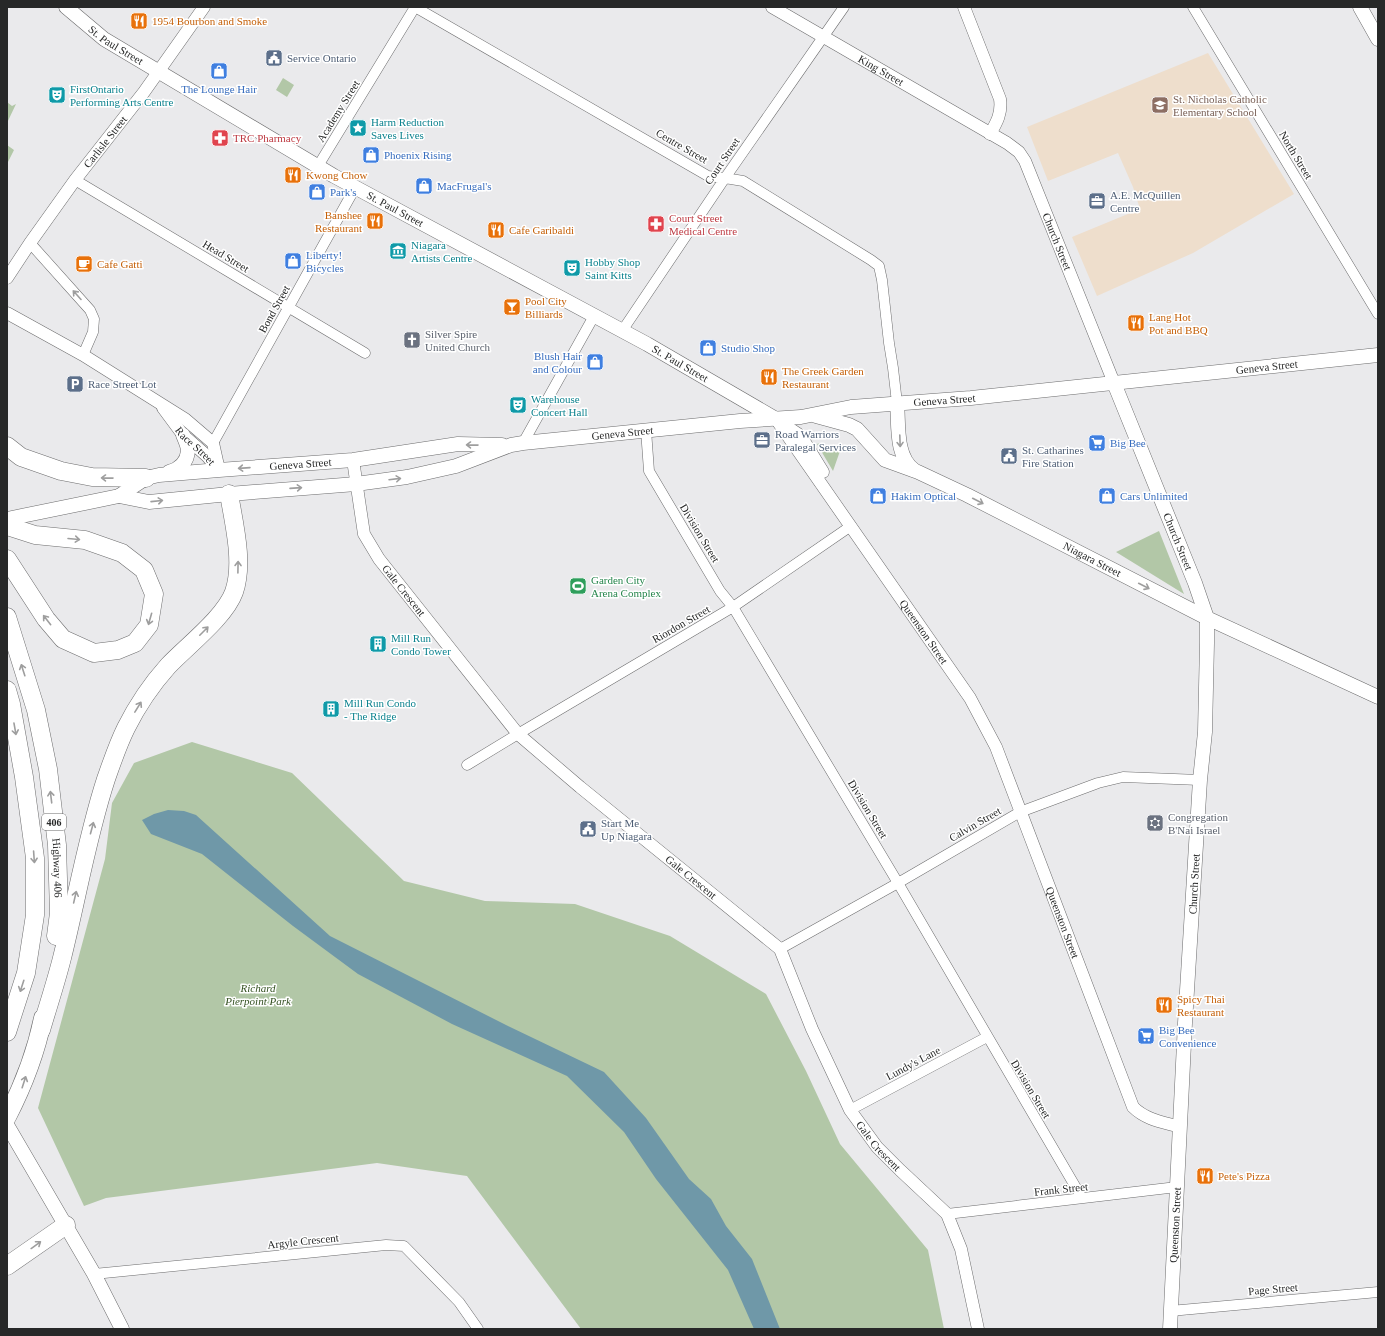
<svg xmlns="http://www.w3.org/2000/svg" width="1385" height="1336" font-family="Georgia,serif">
  <rect width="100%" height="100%" fill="#eaeaec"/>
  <!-- education -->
  <path fill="#eedecc" d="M1208,53l86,141 -101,59 -96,43 -25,-59 68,-28 -7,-22 -15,-34 -70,28 -21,-54z"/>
  <!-- green -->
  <path fill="#b2c7a7" d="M283,78l11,7 -7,12 -11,-7z
    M7,102l5,4 4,-2 -9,19z
    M7,145l7,5 -7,14z
    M820,443l17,9 1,-2 2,1 -7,20 -16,-27z
    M1159,531l25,63 -68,-42z
    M192,742l100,31 112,108 81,20 90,3 95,32 96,58 40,77 34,73 88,106 16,79h-363l-114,-153 -90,-13 -271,35 -22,8 -46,-98 67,-249 7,-56 22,-40z"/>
  <!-- water -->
  <path fill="#6f98a8" d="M168,810l16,1 12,4 134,121 176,89 98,47 42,46 43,61 22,20 15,27 26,33 28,70h-26l-26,-59 -72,-91 -32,-47 -57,-56 -115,-52 -94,-50 -65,-48 -91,-72 -51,-20 -9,-14 12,-6z"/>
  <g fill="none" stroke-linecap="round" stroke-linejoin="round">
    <defs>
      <path id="minor" d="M1193,7l185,307
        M318,166l97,-159 293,169 17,2 18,3 128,79 8,6 3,14 7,63 4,25 4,35
        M75,180l290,173
        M30,243l60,67 4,9 -1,13 -10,23
        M622,331l103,-153 119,-171
        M646,430l3,41 71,120 13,16 165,276 184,315
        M213,443l142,-255
        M523,443l71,-127
        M467,765l51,-31 215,-127 118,-81
        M780,949l118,-66 122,-71 78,-29 25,-6 77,3
        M850,1110l137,-73
        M947,1214l230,-27
        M94,1274l292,-29 18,1 55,56 19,27
        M1170,1311l208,-19"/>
      <g id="tertiary">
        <path id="s1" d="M772,7l235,136 12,9 6,9 89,222"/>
        <path d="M964,7l36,92c2,14 -3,23 -10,35"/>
        <path id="s2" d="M7,278l23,-35 45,-63 69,-88 60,-85"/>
        <path d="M7,313l76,42 102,64 28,24 6,27"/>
        <path id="s3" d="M163,408l20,27 24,21 10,12"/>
        <path id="s4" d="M776,419l194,279 26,49 137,360c13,13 30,15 47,20"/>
        <path d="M783,424l15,10 6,7 19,31"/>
        <path id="s5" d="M353,460l11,74 15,25 139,175 62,53 200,162 32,80 38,81 27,37 23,23 47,44 14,35 17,80"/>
      </g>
      <g id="secondary">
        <path id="s6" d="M66,7l38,32 230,137 313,168 129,75"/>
        <path d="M1360,7l18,32"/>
        <path id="s7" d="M1114,383l81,200 12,35v25l-2,89 -5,48 -15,243 -15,306"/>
        <path d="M897,403c2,22 -2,53 17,67"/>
        <path id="s8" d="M816,416l33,9 8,4 28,31 33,12 49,23 240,123 171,79"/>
        <path d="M169,472c10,-3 18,-9 19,-21 0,-5 -3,-11 -5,-16"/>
        <path id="s9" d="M119,496l30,6 80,-8 127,-10 51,-7 49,-11 55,-21 12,-2 217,-22 61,-4 50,-10 120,-9 407,-43"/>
        <path id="s10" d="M7,519l112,-23 27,-18 13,-3 60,-5 134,-10 105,-16 44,1"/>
        <path d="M7,1125l87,149 28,55"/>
      </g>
      <g id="motorway">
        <path d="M7,446l14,11 40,14 31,6 54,1"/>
        <path d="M7,526l28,9 50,5 37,13 22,17 10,24 -5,31 -14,18 -17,7 -24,3 -31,-14 -17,-20 -39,-60"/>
        <path id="s11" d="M7,617l29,93 12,59 9,76 2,68 -3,23"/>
        <path d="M7,690l4,14 13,73 11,81v57l-9,58 -19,59"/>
        <path d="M41,1030c7,-24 15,-48 21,-72 15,-60 25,-121 44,-179 6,-17 12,-35 20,-51 11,-22 25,-43 42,-62 19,-20 57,-49 66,-74 10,-29 0,-68 -5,-98"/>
        <path d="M7,1117c16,-31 29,-65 36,-99"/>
        <path d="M7,1266l59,-41"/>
      </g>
    </defs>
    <!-- minor casing -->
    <use href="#minor" stroke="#6c6c6d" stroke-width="11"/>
    <!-- tertiary casing -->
    <use href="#tertiary" stroke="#6c6c6d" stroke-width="13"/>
    <!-- secondary casing -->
    <use href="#secondary" stroke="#6c6c6d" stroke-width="15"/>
    <!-- motorway casing -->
    <use href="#motorway" stroke="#6c6c6d" stroke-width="19"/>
    <!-- minor -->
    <use href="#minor" stroke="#fff" stroke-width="10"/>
    <!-- tertiary -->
    <use href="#tertiary" stroke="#fff" stroke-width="12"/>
    <!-- secondary -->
    <use href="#secondary" stroke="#fff" stroke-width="14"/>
    <!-- motorway -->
    <use href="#motorway" stroke="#fff" stroke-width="18"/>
  </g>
  <!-- one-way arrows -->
  <defs><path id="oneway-shaft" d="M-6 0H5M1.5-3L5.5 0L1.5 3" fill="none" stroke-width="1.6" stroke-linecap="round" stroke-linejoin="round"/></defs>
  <g stroke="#9e9e9e">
    <use href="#oneway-shaft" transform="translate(77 295) rotate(-132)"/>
    <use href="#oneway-shaft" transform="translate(900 441) rotate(88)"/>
    <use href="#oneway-shaft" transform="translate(472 445) rotate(-179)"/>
    <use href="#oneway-shaft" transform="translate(244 468) rotate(176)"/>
    <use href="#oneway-shaft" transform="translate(107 478) rotate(-179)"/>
    <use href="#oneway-shaft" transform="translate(395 479) rotate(-7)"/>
    <use href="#oneway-shaft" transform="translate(296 488) rotate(-4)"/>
    <use href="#oneway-shaft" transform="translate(157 501) rotate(-6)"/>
    <use href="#oneway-shaft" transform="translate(978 501) rotate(27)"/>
    <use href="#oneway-shaft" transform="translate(74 539) rotate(5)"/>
    <use href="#oneway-shaft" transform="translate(238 567) rotate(-89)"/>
    <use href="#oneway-shaft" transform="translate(1144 586) rotate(27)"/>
    <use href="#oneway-shaft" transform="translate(150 619) rotate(106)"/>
    <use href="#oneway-shaft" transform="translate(47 620) rotate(-128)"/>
    <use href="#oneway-shaft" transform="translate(204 631) rotate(-45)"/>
    <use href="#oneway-shaft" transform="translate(23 670) rotate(-108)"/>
    <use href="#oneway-shaft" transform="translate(138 707) rotate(-58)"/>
    <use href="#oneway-shaft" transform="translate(15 729) rotate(80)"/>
    <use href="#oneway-shaft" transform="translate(51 797) rotate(-97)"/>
    <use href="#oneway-shaft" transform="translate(92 828) rotate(-75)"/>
    <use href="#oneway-shaft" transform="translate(34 857) rotate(86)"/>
    <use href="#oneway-shaft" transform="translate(75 897) rotate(-77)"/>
    <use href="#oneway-shaft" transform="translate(22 986) rotate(108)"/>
    <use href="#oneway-shaft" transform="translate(24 1082) rotate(-72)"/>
    <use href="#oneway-shaft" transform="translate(36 1245) rotate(-36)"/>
  </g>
  <!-- icons -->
  <defs>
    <symbol id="restaurant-square" viewBox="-11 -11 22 22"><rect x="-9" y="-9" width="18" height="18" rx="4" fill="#e8710a" stroke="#fff"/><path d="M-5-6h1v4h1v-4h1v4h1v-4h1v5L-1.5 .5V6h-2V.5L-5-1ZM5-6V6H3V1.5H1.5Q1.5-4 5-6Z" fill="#fff"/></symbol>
    <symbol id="civic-square" viewBox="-11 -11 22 22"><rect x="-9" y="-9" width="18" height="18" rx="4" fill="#5c6f8a" stroke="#fff"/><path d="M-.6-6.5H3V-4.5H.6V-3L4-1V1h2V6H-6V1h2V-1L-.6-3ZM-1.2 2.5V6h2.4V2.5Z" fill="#fff"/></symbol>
    <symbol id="shop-square" viewBox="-11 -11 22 22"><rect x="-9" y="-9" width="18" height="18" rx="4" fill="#3f7fe0" stroke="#fff"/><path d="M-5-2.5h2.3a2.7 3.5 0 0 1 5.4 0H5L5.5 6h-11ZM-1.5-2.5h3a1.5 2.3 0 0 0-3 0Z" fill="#fff"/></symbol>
    <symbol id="theatre-square" viewBox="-11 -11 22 22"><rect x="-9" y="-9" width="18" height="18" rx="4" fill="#0f9aa8" stroke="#fff"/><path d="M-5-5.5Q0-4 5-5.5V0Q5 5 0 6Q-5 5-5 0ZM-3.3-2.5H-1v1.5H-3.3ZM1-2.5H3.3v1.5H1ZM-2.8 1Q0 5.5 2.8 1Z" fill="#fff"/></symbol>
    <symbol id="school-square" viewBox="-11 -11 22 22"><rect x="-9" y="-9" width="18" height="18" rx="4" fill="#8d6e63" stroke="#fff"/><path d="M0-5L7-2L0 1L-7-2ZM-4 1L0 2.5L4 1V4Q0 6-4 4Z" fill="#fff"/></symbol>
    <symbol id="sight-square" viewBox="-11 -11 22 22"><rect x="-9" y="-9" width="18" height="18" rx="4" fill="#0f9aa8" stroke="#fff"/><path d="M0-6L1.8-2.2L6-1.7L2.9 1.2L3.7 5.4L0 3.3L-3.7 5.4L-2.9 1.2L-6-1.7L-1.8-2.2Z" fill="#fff"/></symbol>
    <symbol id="pharmacy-square" viewBox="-11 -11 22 22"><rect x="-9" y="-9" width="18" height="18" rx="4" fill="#e0444e" stroke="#fff"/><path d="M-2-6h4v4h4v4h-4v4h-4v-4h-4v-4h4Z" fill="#fff"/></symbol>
    <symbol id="office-square" viewBox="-11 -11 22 22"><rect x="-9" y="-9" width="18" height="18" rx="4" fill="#5c6f8a" stroke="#fff"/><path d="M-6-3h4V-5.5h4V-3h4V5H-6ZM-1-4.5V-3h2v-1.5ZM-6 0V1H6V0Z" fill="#fff"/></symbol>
    <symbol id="museum-square" viewBox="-11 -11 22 22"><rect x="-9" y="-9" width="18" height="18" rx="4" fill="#0f9aa8" stroke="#fff"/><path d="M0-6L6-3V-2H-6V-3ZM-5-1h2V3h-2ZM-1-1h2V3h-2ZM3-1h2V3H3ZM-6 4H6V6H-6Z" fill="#fff"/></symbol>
    <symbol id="cafe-square" viewBox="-11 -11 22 22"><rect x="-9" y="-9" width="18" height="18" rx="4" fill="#e8710a" stroke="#fff"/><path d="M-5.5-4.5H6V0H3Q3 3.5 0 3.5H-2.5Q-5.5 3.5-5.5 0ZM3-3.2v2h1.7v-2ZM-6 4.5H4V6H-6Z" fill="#fff"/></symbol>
    <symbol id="bar-square" viewBox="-11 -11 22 22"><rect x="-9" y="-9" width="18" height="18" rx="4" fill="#e8710a" stroke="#fff"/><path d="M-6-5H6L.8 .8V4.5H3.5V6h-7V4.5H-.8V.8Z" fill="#fff"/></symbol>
    <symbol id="church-square" viewBox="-11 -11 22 22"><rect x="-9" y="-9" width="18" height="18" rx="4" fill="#6b7280" stroke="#fff"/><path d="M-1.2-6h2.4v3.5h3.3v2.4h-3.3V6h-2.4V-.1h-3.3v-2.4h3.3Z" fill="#fff"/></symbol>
    <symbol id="parking-square" viewBox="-11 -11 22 22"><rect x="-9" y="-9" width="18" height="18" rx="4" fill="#5c6f8a" stroke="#fff"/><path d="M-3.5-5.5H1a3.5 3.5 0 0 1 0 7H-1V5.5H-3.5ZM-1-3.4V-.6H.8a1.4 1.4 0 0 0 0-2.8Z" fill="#fff"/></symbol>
    <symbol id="supermarket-square" viewBox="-11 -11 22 22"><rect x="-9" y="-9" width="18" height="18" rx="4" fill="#3f7fe0" stroke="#fff"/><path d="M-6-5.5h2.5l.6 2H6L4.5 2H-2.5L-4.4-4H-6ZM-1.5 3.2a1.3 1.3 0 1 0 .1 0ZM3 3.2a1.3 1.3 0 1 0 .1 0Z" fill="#fff"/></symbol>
    <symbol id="stadium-square" viewBox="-11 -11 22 22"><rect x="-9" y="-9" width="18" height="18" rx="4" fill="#2e9e5b" stroke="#fff"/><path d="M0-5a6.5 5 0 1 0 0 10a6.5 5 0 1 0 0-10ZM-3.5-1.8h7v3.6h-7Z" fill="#fff"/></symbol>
    <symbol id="building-square" viewBox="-11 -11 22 22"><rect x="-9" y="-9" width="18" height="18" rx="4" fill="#0f9aa8" stroke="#fff"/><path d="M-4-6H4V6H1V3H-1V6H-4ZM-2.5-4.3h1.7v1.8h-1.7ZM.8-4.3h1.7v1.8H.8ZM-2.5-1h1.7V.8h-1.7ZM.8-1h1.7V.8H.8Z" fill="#fff"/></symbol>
    <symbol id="synagogue-square" viewBox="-11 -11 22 22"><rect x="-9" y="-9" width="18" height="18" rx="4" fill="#6b7280" stroke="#fff"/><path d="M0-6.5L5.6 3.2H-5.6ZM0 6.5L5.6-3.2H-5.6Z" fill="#fff"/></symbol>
  </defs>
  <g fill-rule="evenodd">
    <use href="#restaurant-square" x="129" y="11" width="20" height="20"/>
    <use href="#civic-square" x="264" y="48" width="20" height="20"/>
    <use href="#shop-square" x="209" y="61" width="20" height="20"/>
    <use href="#theatre-square" x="47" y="85" width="20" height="20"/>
    <use href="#school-square" x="1150" y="95" width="20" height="20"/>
    <use href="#sight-square" x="348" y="118" width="20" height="20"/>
    <use href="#pharmacy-square" x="210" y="128" width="20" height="20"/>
    <use href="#shop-square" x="361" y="145" width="20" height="20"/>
    <use href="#restaurant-square" x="283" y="165" width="20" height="20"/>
    <use href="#shop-square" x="414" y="176" width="20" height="20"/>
    <use href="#shop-square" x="307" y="182" width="20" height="20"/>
    <use href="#office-square" x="1087" y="191" width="20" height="20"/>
    <use href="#restaurant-square" x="365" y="211" width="20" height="20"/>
    <use href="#pharmacy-square" x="646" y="214" width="20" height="20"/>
    <use href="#restaurant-square" x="486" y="220" width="20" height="20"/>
    <use href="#museum-square" x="388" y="241" width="20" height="20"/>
    <use href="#shop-square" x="283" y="251" width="20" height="20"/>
    <use href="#cafe-square" x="74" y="254" width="20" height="20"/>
    <use href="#theatre-square" x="562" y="258" width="20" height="20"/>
    <use href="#bar-square" x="502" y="297" width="20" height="20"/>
    <use href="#restaurant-square" x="1126" y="313" width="20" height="20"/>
    <use href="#church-square" x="402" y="330" width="20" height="20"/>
    <use href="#shop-square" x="698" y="338" width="20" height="20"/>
    <use href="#shop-square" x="585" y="352" width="20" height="20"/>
    <use href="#restaurant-square" x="759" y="367" width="20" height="20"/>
    <use href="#parking-square" x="65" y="374" width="20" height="20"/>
    <use href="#theatre-square" x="508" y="395" width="20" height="20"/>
    <use href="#office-square" x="752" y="430" width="20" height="20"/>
    <use href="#supermarket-square" x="1087" y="433" width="20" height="20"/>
    <use href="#civic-square" x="999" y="446" width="20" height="20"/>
    <use href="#shop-square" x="868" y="486" width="20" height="20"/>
    <use href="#shop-square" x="1097" y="486" width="20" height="20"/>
    <use href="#stadium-square" x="568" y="576" width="20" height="20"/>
    <use href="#building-square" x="368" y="634" width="20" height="20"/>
    <use href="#building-square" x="321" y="699" width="20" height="20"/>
    <use href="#synagogue-square" x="1145" y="813" width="20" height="20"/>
    <use href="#civic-square" x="578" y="819" width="20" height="20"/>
    <use href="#restaurant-square" x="1154" y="995" width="20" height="20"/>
    <use href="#supermarket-square" x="1136" y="1026" width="20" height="20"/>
    <use href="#restaurant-square" x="1195" y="1166" width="20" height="20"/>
  </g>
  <g text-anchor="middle" stroke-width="3" stroke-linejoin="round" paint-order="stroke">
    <!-- shield labels -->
    <rect fill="#fff" stroke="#686868" stroke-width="1" x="42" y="814" width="24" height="16" rx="3"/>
    <g font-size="10" font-weight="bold" fill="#272828">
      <text x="54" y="826">406</text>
    </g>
    <!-- food labels -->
    <g font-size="11" fill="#c56008" stroke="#fff" text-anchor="start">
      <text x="152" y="25">1954 Bourbon and Smoke</text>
      <text x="306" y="179">Kwong Chow</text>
      <text x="362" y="219" text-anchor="end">Banshee<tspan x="362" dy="13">Restaurant</tspan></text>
      <text x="509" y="234">Cafe Garibaldi</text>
      <text x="97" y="268">Cafe Gatti</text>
      <text x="525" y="305">Pool City<tspan x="525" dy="13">Billiards</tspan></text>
      <text x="1149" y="321">Lang Hot<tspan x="1149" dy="13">Pot and BBQ</tspan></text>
      <text x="782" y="375">The Greek Garden<tspan x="782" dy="13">Restaurant</tspan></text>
      <text x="1177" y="1003">Spicy Thai<tspan x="1177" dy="13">Restaurant</tspan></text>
      <text x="1218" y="1180">Pete's Pizza</text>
    </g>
    <!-- street labels -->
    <g font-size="11" fill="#272828" stroke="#fff">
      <text dy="4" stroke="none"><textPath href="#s6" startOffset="63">St. Paul Street</textPath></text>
      <text dy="4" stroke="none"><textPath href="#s1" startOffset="126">King Street</textPath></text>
      <text transform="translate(338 111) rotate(-58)" y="4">Academy Street</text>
      <text dy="4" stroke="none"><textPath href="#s2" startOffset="168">Carlisle Street</textPath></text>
      <text transform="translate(682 146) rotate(30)" y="4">Centre Street</text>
      <text transform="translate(1296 155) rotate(59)" y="4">North Street</text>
      <text transform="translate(722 161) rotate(-56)" y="4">Court Street</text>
      <text dy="4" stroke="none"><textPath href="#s6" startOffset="387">St. Paul Street</textPath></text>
      <text dy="4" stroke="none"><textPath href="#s1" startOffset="384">Church Street</textPath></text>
      <text transform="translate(226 256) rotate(31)" y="4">Head Street</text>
      <text transform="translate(274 309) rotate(-61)" y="4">Bond Street</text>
      <text dy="4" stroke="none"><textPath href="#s6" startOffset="711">St. Paul Street</textPath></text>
      <text dy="4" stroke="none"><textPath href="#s9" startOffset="1159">Geneva Street</textPath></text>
      <text dy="4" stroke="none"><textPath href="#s9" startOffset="835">Geneva Street</textPath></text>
      <text dy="4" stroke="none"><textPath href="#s9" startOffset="511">Geneva Street</textPath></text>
      <text dy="4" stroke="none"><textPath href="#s3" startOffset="50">Race Street</textPath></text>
      <text dy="4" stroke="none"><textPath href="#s10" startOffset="302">Geneva Street</textPath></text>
      <text transform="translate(700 533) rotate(59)" y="4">Division Street</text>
      <text dy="4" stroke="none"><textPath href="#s7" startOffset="171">Church Street</textPath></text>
      <text dy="4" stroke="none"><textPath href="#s8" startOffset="315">Niagara Street</textPath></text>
      <text dy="4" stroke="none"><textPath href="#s5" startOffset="144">Gale Crescent</textPath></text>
      <text transform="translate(681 624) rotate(-30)" y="4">Riordon Street</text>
      <text dy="4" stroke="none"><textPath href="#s4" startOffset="259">Queenston Street</textPath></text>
      <text transform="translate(868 809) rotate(59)" y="4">Division Street</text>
      <text transform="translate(975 824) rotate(-30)" y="4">Calvin Street</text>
      <text dy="4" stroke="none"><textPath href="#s11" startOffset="257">Highway 406</textPath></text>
      <text dy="4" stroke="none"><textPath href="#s5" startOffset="552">Gale Crescent</textPath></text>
      <text transform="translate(1194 884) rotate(-87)" y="4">Church Street</text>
      <text dy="4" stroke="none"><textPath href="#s4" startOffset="583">Queenston Street</textPath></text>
      <text transform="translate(913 1063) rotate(-28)" y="4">Lundy's Lane</text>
      <text transform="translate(1031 1089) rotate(59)" y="4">Division Street</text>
      <text dy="4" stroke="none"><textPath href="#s5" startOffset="888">Gale Crescent</textPath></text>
      <text transform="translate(1061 1189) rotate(-6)" y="4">Frank Street</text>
      <text transform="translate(1175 1225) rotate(-87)" y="4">Queenston Street</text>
      <text transform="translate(303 1241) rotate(-6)" y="4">Argyle Crescent</text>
      <text transform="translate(1273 1289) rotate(-5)" y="4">Page Street</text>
    </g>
    <!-- service labels -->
    <g font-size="11" fill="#4e5e75" stroke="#fff" text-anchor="start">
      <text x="287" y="62">Service Ontario</text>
      <text x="1110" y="199">A.E. McQuillen<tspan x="1110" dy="13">Centre</tspan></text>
      <text x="88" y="388">Race Street Lot</text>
      <text x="775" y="438">Road Warriors<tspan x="775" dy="13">Paralegal Services</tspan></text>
      <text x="1022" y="454">St. Catharines<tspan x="1022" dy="13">Fire Station</tspan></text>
      <text x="601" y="827">Start Me<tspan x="601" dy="13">Up Niagara</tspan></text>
    </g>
    <!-- culture labels -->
    <g font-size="11" fill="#0d838f" stroke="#fff" text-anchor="start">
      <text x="70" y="93">FirstOntario<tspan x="70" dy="13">Performing Arts Centre</tspan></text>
      <text x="371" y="126">Harm Reduction<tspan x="371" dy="13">Saves Lives</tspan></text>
      <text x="411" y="249">Niagara<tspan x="411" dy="13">Artists Centre</tspan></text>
      <text x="585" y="266">Hobby Shop<tspan x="585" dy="13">Saint Kitts</tspan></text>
      <text x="531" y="403">Warehouse<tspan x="531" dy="13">Concert Hall</tspan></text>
      <text x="391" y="642">Mill Run<tspan x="391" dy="13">Condo Tower</tspan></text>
      <text x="344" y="707">Mill Run Condo<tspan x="344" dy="13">- The Ridge</tspan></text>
    </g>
    <!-- shop labels -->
    <g font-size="11" fill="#366cbe" stroke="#fff" text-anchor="start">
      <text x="219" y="93" text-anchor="middle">The Lounge Hair</text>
      <text x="384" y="159">Phoenix Rising</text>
      <text x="437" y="190">MacFrugal's</text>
      <text x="330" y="196">Park's</text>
      <text x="306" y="259">Liberty!<tspan x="306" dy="13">Bicycles</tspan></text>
      <text x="721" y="352">Studio Shop</text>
      <text x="582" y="360" text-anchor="end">Blush Hair<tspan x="582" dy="13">and Colour</tspan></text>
      <text x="1110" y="447">Big Bee</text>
      <text x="891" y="500">Hakim Optical</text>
      <text x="1120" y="500">Cars Unlimited</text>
      <text x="1159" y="1034">Big Bee<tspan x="1159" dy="13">Convenience</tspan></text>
    </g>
    <!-- education labels -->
    <g font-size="11" fill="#785e54" stroke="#fff" text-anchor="start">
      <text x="1173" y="103">St. Nicholas Catholic<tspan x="1173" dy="13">Elementary School</tspan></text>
    </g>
    <!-- health labels -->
    <g font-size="11" fill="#be3a42" stroke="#fff" text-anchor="start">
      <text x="233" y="142">TRC Pharmacy</text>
      <text x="669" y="222">Court Street<tspan x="669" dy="13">Medical Centre</tspan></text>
    </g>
    <!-- worship labels -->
    <g font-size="11" fill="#5b616d" stroke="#fff" text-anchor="start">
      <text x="425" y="338">Silver Spire<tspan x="425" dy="13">United Church</tspan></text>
      <text x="1168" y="821">Congregation<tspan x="1168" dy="13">B'Nai Israel</tspan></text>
    </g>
    <!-- leisure labels -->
    <g font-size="11" fill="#27864d" stroke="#fff" text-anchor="start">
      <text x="591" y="584">Garden City<tspan x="591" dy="13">Arena Complex</tspan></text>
    </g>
    <!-- park labels -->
    <g font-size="11" font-style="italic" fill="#335020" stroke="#fff">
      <text x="258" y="992">Richard<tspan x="258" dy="13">Pierpoint Park</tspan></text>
    </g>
  </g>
  <!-- border -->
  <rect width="1385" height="1336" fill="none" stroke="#272828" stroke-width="16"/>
</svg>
